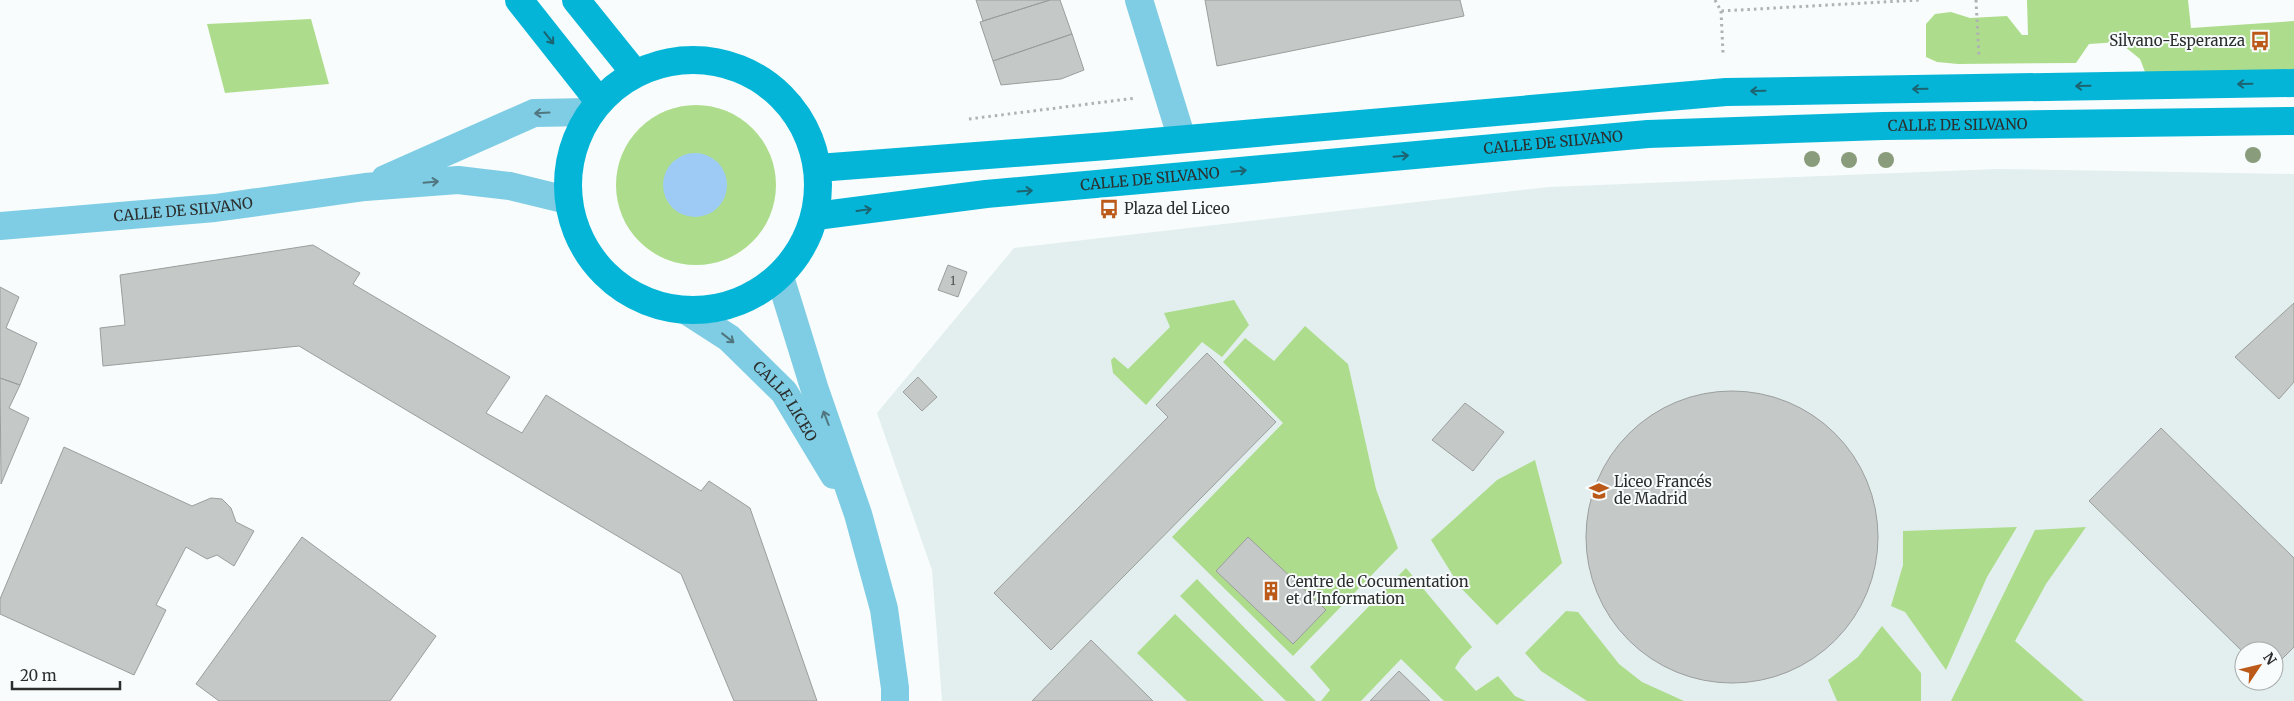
<svg xmlns="http://www.w3.org/2000/svg" width="2294" height="701" font-family="Merriweather,serif">
  <rect width="100%" height="100%" fill="#f8fcfc"/>
  <!-- built -->
  <path fill="#e2efee" fill-rule="evenodd" d="M1997,169l297,5v527h-1352l-10,-131 -55,-157 137,-165 535,-61zM2244,651h30v30h-30z"/>
  <!-- green -->
  <path fill="#addd8c" d="M2027,0h161l3,28 103,-7v54l-147,2 -7,-18 -21,-17 -30,2 -13,19 -118,1 -21,-2 -11,-5v-33l9,-10 16,-2 19,6 37,-2 15,19h6z
    M311,19l18,65 -104,9 -18,-69z
    M616 185a80 80 0 1 1 160 0a80 80 0 1 1-160 0Z
    M1234,300l15,25 -27,32 -20,-15 -56,63 -33,-32 -2,-13 3,-3 14,12 42,-42 -6,-14z
    M1305,326l43,38 28,125 22,59 -105,108 -121,-119 111,-114 -60,-61 22,-24 29,23z
    M1535,460l27,103 -65,62 -37,-38 -29,-47 66,-60z
    M2017,527l-30,50 -41,93 -41,-58 -14,-6 12,-41v-34z
    M2086,527l-40,57 -31,57 69,60h-133l84,-171z
    M1406,568l66,79 -11,11 -6,10 21,23 22,-15 17,20 11,5h-82l-43,-42 -40,42h-40l9,-11 -20,-23z
    M1197,579l119,122h-30l-106,-105z
    M1566,611l12,1 41,52 23,18 42,19h-97l-46,-30 -16,-18z
    M1175,614l89,87h-77l-50,-48z
    M1882,626l39,47v28h-84l-9,-21 30,-23z"/>
  <!-- water -->
  <path fill="#9dcbf5" d="M663 185a32 32 0 1 1 64 0a32 32 0 1 1-64 0Z"/>
  <!-- building -->
  <path fill="#c4c8c6" stroke="#9b9e9c" d="M976,0h74l-67,21z
    M1050,0h10l12,34 -79,27 -13,-39z
    M1205,0h255l4,16 -247,50z
    M1072,34l12,36 -23,9 -60,6 -8,-24z
    M313,245l47,28 -7,11 157,93 -24,36 36,20 24,-38 155,96 8,-10 41,27 67,193h-83l-53,-127 -382,-228 -196,20 -3,-38 25,-3 -5,-50z
    M948,265l19,7 -9,25 -20,-7z
    M0,287l19,10 -13,31 31,15 -17,42 -20,-7z
    M2294,303v79l-15,17 -44,-42z
    M1207,353l69,69 -225,228 -57,-57 174,-176 -12,-12z
    M918,377l19,20 -15,14 -19,-19z
    M0,378l20,7 -11,23 20,10 -28,66z
    M1586 537a146 146 0 1 1 292 0a146 146 0 1 1-292 0Z
    M1465,403l39,29 -31,39 -41,-31z
    M2161,428l133,130v89l-20,20v-16h-30v2l-155,-152z
    M64,447l128,59 19,-8 11,1 9,9 5,14 18,9 -20,35 -17,-11 -10,4 -21,-12 -30,58 10,5 -32,65 -134,-61v-15z
    M302,537l134,99 -46,65h-171l-23,-17z
    M1248,537l78,73 -33,34 -77,-73z
    M1091,640l62,61h-121z
    M1399,671l31,30h-60z"/>
  <g fill="none" stroke-linecap="round" stroke-linejoin="round">
    <!-- path -->
    <path stroke="#afb2b2" stroke-width="3" stroke-dasharray="2.5 4" stroke-linecap="butt" d="M1715,0l6,11 198,-11
      M1976,0l3,57
      M1721,11l2,42
      M969,119l167,-21"/>
    <!-- street -->
    <g stroke="#7ecde4" stroke-width="28">
      <path d="M1139,0l43,139"/>
      <path d="M385,179l149,-66 57,-1"/>
      <path id="s1" d="M0,226l215,-18 150,-21 93,-7 52,6 57,14"/>
      <path d="M780,277l34,110 44,127 26,95 11,79v13"/>
      <path id="s2" d="M687,311l42,27 55,54 50,83"/>
    </g>
    <!-- secondary -->
    <g stroke="#05b5d7" stroke-width="28">
      <path d="M519,0l79,100"/>
      <path d="M576,0l58,72"/>
      <circle cx="693" cy="185" r="125"/>
      <path d="M818,168l289,-22 619,-54 568,-9"/>
      <path id="s3" d="M816,216l170,-22 662,-60 235,-8 411,-5"/>
    </g>
  </g>
  <!-- trees -->
  <g fill="#899c7b">
    <circle cx="2253" cy="155" r="8"/>
    <circle cx="1812" cy="159" r="8"/>
    <circle cx="1849" cy="160" r="8"/>
    <circle cx="1886" cy="160" r="8"/>
  </g>
  <!-- one-way arrows -->
  <defs><path id="oneway-shaft" d="M-6 0H5M1.5-3L5.5 0L1.5 3" fill="none" stroke-width="1.6" stroke-linecap="round" stroke-linejoin="round" transform="scale(1.25)"/></defs>
  <g stroke="#1c6471">
    <use href="#oneway-shaft" transform="translate(549 38) rotate(52)"/>
    <use href="#oneway-shaft" transform="translate(2245 84) rotate(179)"/>
    <use href="#oneway-shaft" transform="translate(2083 86) rotate(179)"/>
    <use href="#oneway-shaft" transform="translate(1920 89) rotate(179)"/>
    <use href="#oneway-shaft" transform="translate(1758 91) rotate(179)"/>
    <use href="#oneway-shaft" transform="translate(1401 156) rotate(-5)"/>
    <use href="#oneway-shaft" transform="translate(1239 171) rotate(-6)"/>
    <use href="#oneway-shaft" transform="translate(1025 191) rotate(-4)"/>
    <use href="#oneway-shaft" transform="translate(864 210) rotate(-8)"/>
  </g>
  <g stroke="#51767f">
    <use href="#oneway-shaft" transform="translate(542 113) rotate(177)"/>
    <use href="#oneway-shaft" transform="translate(431 182) rotate(-5)"/>
    <use href="#oneway-shaft" transform="translate(728 338) rotate(38)"/>
    <use href="#oneway-shaft" transform="translate(826 418) rotate(-111)"/>
  </g>
  <!-- icons -->
  <defs>
    <symbol id="bus-bare" viewBox="-9 -9 18 18"><path d="M-5-6H5V4H4V6H2V4H-2V6H-4V4H-5ZM-3.5-4V0h7V-4ZM-3.5 1.2v1.5H-2V1.2ZM2 1.2v1.5H3.5V1.2Z" fill="#ba5918" stroke="#f8fcfc" stroke-width="2.5" paint-order="stroke"/></symbol>
    <symbol id="school-bare" viewBox="-9 -9 18 18"><path d="M0-5L7-2L0 1L-7-2ZM-4 1L0 2.5L4 1V4Q0 6-4 4Z" fill="#ba5918" stroke="#f8fcfc" stroke-width="2.5" paint-order="stroke"/></symbol>
    <symbol id="building-bare" viewBox="-9 -9 18 18"><path d="M-4-6H4V6H1V3H-1V6H-4ZM-2.5-4.3h1.7v1.8h-1.7ZM.8-4.3h1.7v1.8H.8ZM-2.5-1h1.7V.8h-1.7ZM.8-1h1.7V.8H.8Z" fill="#ba5918" stroke="#f8fcfc" stroke-width="2.5" paint-order="stroke"/></symbol>
  </defs>
  <g fill-rule="evenodd">
    <use href="#bus-bare" x="2246" y="27" width="28" height="28"/>
    <use href="#bus-bare" x="1095" y="195" width="28" height="28"/>
    <use href="#school-bare" x="1585" y="477" width="28" height="28"/>
    <use href="#building-bare" x="1257" y="577" width="28" height="28"/>
  </g>
  <g text-anchor="middle" stroke-width="4" stroke-linejoin="round" paint-order="stroke">
    <!-- number labels -->
    <g font-size="12" fill="#525453">
      <text x="953" y="285">1</text>
    </g>
    <!-- poi labels -->
    <g font-size="15" fill="#2c2e2d" stroke="#f8fcfc" text-anchor="start">
      <text x="2245" y="46" text-anchor="end">Silvano-Esperanza</text>
      <text x="1124" y="214">Plaza del Liceo</text>
      <text x="1614" y="487">Liceo Francés<tspan x="1614" dy="17">de Madrid</tspan></text>
      <text x="1286" y="587">Centre de Cocumentation<tspan x="1286" dy="17">et d'Information</tspan></text>
    </g>
    <!-- street labels -->
    <g font-size="15" fill="#2c2e2d" stroke="#f8fcfc">
      <text dy="5" stroke="none"><textPath href="#s3" startOffset="1146">CALLE DE SILVANO</textPath></text>
      <text dy="5" stroke="none"><textPath href="#s3" startOffset="741">CALLE DE SILVANO</textPath></text>
      <text dy="5" stroke="none"><textPath href="#s3" startOffset="336">CALLE DE SILVANO</textPath></text>
      <text dy="5" stroke="none"><textPath href="#s1" startOffset="184">CALLE DE SILVANO</textPath></text>
      <text dy="5" stroke="none"><textPath href="#s2" startOffset="135">CALLE LICEO</textPath></text>
    </g>
  </g>
  <!-- north arrow -->
  <g transform="translate(2259 666) rotate(55)"><circle r="24" fill="#f8fcfc" stroke="#a6aaa9"/>
  <path d="M0-4L9 19L0 12L-9 19Z" fill="#ba5918"/>
  <text y="-8" font-size="14" font-weight="bold" text-anchor="middle" fill="#2c2e2d">N</text>
  </g>
  <!-- scale -->
  <path d="M12 681v8h108v-8" fill="none" stroke="#2c2e2d" stroke-width="2.5"/>
  <text x="20" y="681" font-size="15" fill="#2c2e2d" stroke="#f8fcfc" stroke-width="4" paint-order="stroke">20 m</text>
</svg>
